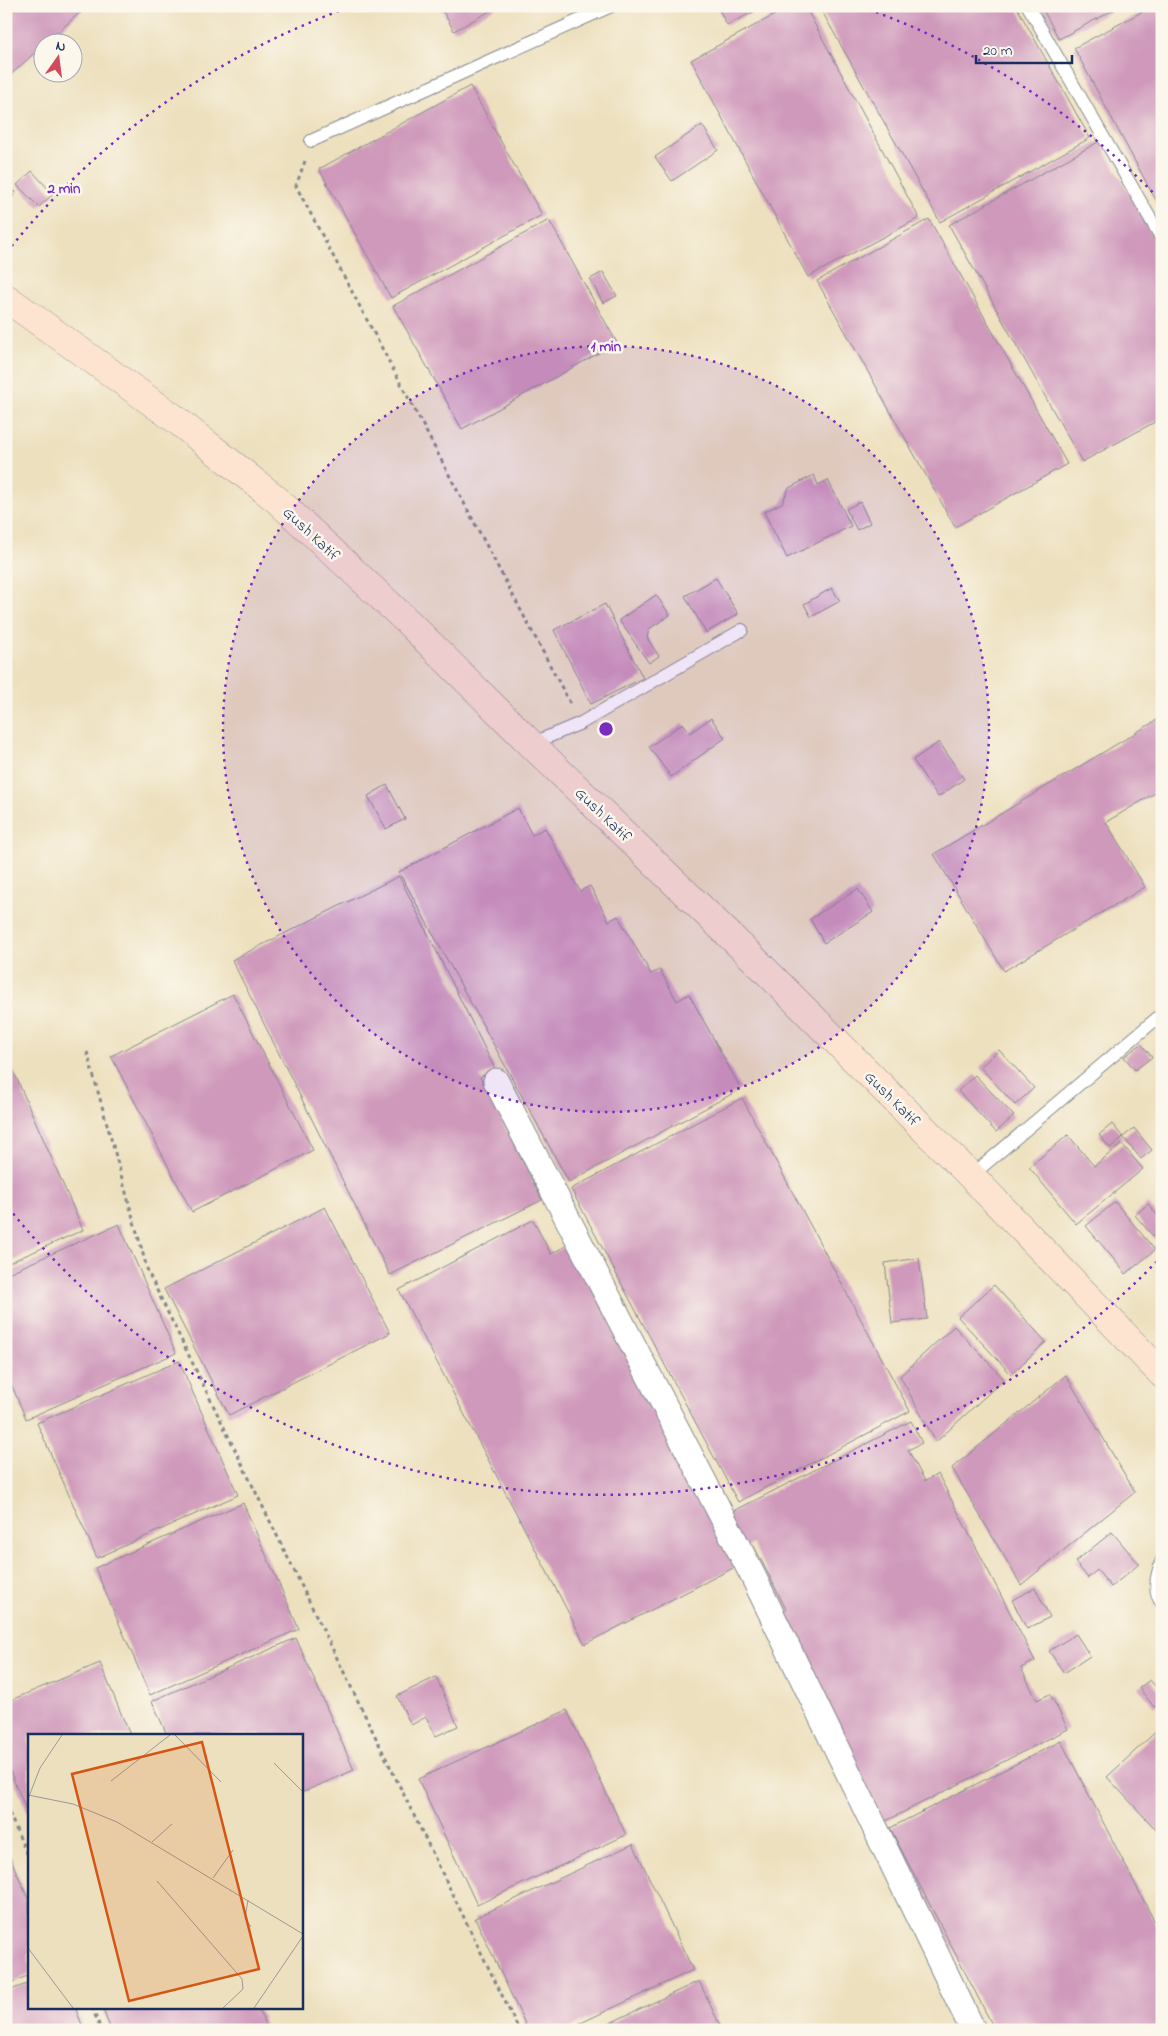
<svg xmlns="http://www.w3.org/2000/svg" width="1168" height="2036" font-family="'Indie Flower',sans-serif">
  <rect width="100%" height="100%" fill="#fbf7ec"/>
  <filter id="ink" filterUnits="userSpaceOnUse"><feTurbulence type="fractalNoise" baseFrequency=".02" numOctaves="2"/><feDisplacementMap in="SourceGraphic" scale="10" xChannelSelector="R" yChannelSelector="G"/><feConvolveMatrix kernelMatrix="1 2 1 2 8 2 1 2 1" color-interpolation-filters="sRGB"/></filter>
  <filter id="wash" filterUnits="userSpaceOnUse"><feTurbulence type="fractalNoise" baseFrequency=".0096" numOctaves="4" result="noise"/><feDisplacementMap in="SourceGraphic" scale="20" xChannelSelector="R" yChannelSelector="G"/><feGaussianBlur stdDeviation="1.12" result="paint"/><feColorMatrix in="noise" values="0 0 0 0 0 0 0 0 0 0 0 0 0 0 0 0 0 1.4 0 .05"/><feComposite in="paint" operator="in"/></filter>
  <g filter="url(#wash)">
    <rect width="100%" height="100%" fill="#ede0be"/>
    <g id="blocks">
      <!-- building -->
      <path fill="#cf99bb" d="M6,6h81l-40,36h-5v4l-36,33z
        M440,6h59l-45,25z
        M717,6h40l2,3 -32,16z
        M791,6h14l114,212 -111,59 -117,-217z
        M819,6h197l74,132 -150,84z
        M1041,6h80l-62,33z
        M1153,6h9v201l-2,1 -86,-160z
        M470,86l72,129 -151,83 -72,-129z
        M702,125l16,25 -46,31 -17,-24z
        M1100,141l62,112v165l-80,44 -133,-237z
        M32,171l21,23 -14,13 -22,-22z
        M6,186l10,6 -10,14z
        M929,219l138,245 -112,63 -138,-246z
        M549,220l68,123 -155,86 -69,-123z
        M603,272l14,24 -14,7 -13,-24z
        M814,475l4,10 10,-5 23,46 -64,32 -23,-46 18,-9 7,-15z
        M860,502l10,21 -13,7 -11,-21z
        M716,578l22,36 -32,19 -21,-37z
        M832,588l8,13 -29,16 -7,-13z
        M656,595l14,20 -21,14 -2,9 12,18 -10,7 -30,-43z
        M605,604l38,74 -52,26 -37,-74z
        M1162,717v72l-56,33 39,65 -141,84 -70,-117z
        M711,718l14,20 -54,39 -22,-30 34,-24 7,10z
        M939,742l25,37 -26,18 -25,-37z
        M387,785l18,34 -19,10 -18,-33z
        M518,808l14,27 13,-7 35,63 10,-5 19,35 9,-5 33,58 9,-4 17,31 12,-7 52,95 -172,93 -170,-310z
        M399,876l96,193 -15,8 62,123 -152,75 -158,-315z
        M858,889l15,23 -49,31 -14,-24z
        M233,994l80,156 -121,62 -81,-156z
        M1141,1044l11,13 -17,13 -11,-13z
        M999,1050l35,38 -19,17 -35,-38z
        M13,1070l70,160 -77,34v-191z
        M975,1075l39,41 -18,16 -38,-41z
        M742,1098l168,313 -172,91 -167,-313z
        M1112,1124l11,13 -13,11 -11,-13z
        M1134,1128l18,22 -11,9 -18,-22z
        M1068,1135l26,31 28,-22 21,25 -67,55 -47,-57z
        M1115,1202l40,48 -29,24 -40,-48z
        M1148,1204l14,17v26l-27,-32z
        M325,1207l65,126 -161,82 -65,-126z
        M533,1220l18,34 20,-11 168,322 -154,79 -186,-354z
        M119,1224l57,129 -150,66 -20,-47v-98z
        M919,1258l8,61 -35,4 -7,-60z
        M994,1285l52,57 -35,32 -53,-57z
        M954,1326l50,53 -68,63 -36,-66z
        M179,1361l59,134 -141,63 -60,-135z
        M1066,1375l69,117 -114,93 -69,-117z
        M911,1421l11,22 -14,7 17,31 13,-7 97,187 -14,7 16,32 13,-6 18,35 -184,93 -107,-208 9,-5 -33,-65 -10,5 -17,-34z
        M243,1503l56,126 -149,66 -55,-127z
        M1112,1532l27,32 -28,23 -14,-17 -9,8 -13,-16z
        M1035,1588l15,29 -23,12 -15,-29z
        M1076,1634l14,22 -26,17 -15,-22z
        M296,1638l58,132 -53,23v-58h-134l-15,-34z
        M100,1663l30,72h-101v81l-23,-54v-19l5,-2 -5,-11v-28z
        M436,1677l22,49 -22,10 -10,-19 -15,8 -14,-29z
        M1150,1680l12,14v7l-8,6 -15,-19z
        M567,1710l59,125 -149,70 -59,-126z
        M1162,1726v110l-55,-59z
        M1061,1741l101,195v94h-167l-105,-202z
        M633,1844l60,126 -127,60h-38l-53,-112z
        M6,1848l23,53v74l-23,10z
        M699,1981l23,49h-127z
        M29,1983v24h46l9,23h-78v-38z
        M102,2007h156l9,23h-156z"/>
    </g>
  </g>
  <g filter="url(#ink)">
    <use href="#blocks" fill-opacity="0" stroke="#84888e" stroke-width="1"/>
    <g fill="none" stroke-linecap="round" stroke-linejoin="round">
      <defs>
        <path id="lane" d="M1028,6l134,233
          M311,141l300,-135
          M531,744l50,-21 161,-93
          M971,1176l191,-162
          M1162,1560c-5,14 -10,31 0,43"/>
        <path id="street" d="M496,1081l256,493 221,456"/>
        <path id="secondary" d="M6,298l168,120 102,81 133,124 122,121 225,217 215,215 191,198"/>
      </defs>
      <!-- lane casing -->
      <use href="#lane" stroke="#84888e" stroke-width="14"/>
      <!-- street casing -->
      <use href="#street" stroke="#84888e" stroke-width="27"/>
      <!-- secondary casing -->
      <use href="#secondary" stroke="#84888e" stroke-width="29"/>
      <!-- path -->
      <path stroke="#84888e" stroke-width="3" stroke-dasharray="4 4" stroke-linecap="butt" d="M305,161l-9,25 274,517
        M87,1052l61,220 371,758
        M6,1806l23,53
        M92,2007l9,23"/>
      <!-- lane -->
      <use href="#lane" stroke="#fff" stroke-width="12"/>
      <!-- street -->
      <use href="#street" stroke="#fff" stroke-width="25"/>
      <!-- secondary -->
      <use href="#secondary" stroke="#fde4d0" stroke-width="28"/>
    </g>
  </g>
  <!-- distance rings -->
  <circle cx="606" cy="729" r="383" fill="#7b2cbf" fill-opacity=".12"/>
  <g fill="none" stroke="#7b2cbf" stroke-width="2.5" stroke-dasharray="2.5 5">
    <circle cx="606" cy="729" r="383"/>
    <path d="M1162 1256A766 766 0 0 1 7 1206M7 252A766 766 0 0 1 350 7M862 7A766 766 0 0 1 1162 202"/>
  </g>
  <g text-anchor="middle" stroke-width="5" stroke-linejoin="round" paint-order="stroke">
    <!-- street labels -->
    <g font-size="16" fill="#1b2f5e" stroke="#fbf7ec">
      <text transform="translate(312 533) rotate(43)" y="6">Gush Katif</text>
      <text transform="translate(604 814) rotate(44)" y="6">Gush Katif</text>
      <text transform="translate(893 1098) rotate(45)" y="6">Gush Katif</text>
    </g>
  </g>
  <!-- overview -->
  <g transform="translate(28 1734)">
    <rect width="275" height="275" fill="#ede0be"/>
    <path fill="none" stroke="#999998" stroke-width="1" d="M147,1l46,47M246,29l29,29M83,47l59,-46M0,61l45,9 44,18 186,112M0,65l12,-31 22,-33M124,108l20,-18M185,144l20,-28M129,147l85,98 1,10 -20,19M220,166l-3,18 6,9M0,214l45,60M226,274l49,-72"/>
    <path fill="#d45514" fill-opacity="0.15" stroke="#d45514" stroke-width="2.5" d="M174,8l57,227 -130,32 -57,-227z"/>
    <rect width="275" height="275" fill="none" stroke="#1b2f5e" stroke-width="2.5"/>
  </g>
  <circle cx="606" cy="729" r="8" fill="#7b2cbf" stroke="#fbf7ec" stroke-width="2.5"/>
  <g font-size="15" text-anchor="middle" font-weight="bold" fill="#7b2cbf" stroke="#fbf7ec" stroke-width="5" stroke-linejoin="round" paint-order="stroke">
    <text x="64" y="193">2 min</text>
    <text x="606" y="351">1 min</text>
  </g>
  <!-- margin -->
  <rect width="1168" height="2036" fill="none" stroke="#fbf7ec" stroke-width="25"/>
  <!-- north arrow -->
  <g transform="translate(58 58) rotate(14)"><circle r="24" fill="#fbf7ec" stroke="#a1a7b3"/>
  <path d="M0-4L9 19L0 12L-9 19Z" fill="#d1495b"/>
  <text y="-8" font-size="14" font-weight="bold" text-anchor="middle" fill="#1b2f5e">N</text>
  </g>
  <!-- scale -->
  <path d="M976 55v8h96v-8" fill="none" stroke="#1b2f5e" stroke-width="2.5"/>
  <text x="983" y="55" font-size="15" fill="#1b2f5e" stroke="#fbf7ec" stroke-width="4" paint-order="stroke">20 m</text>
</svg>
